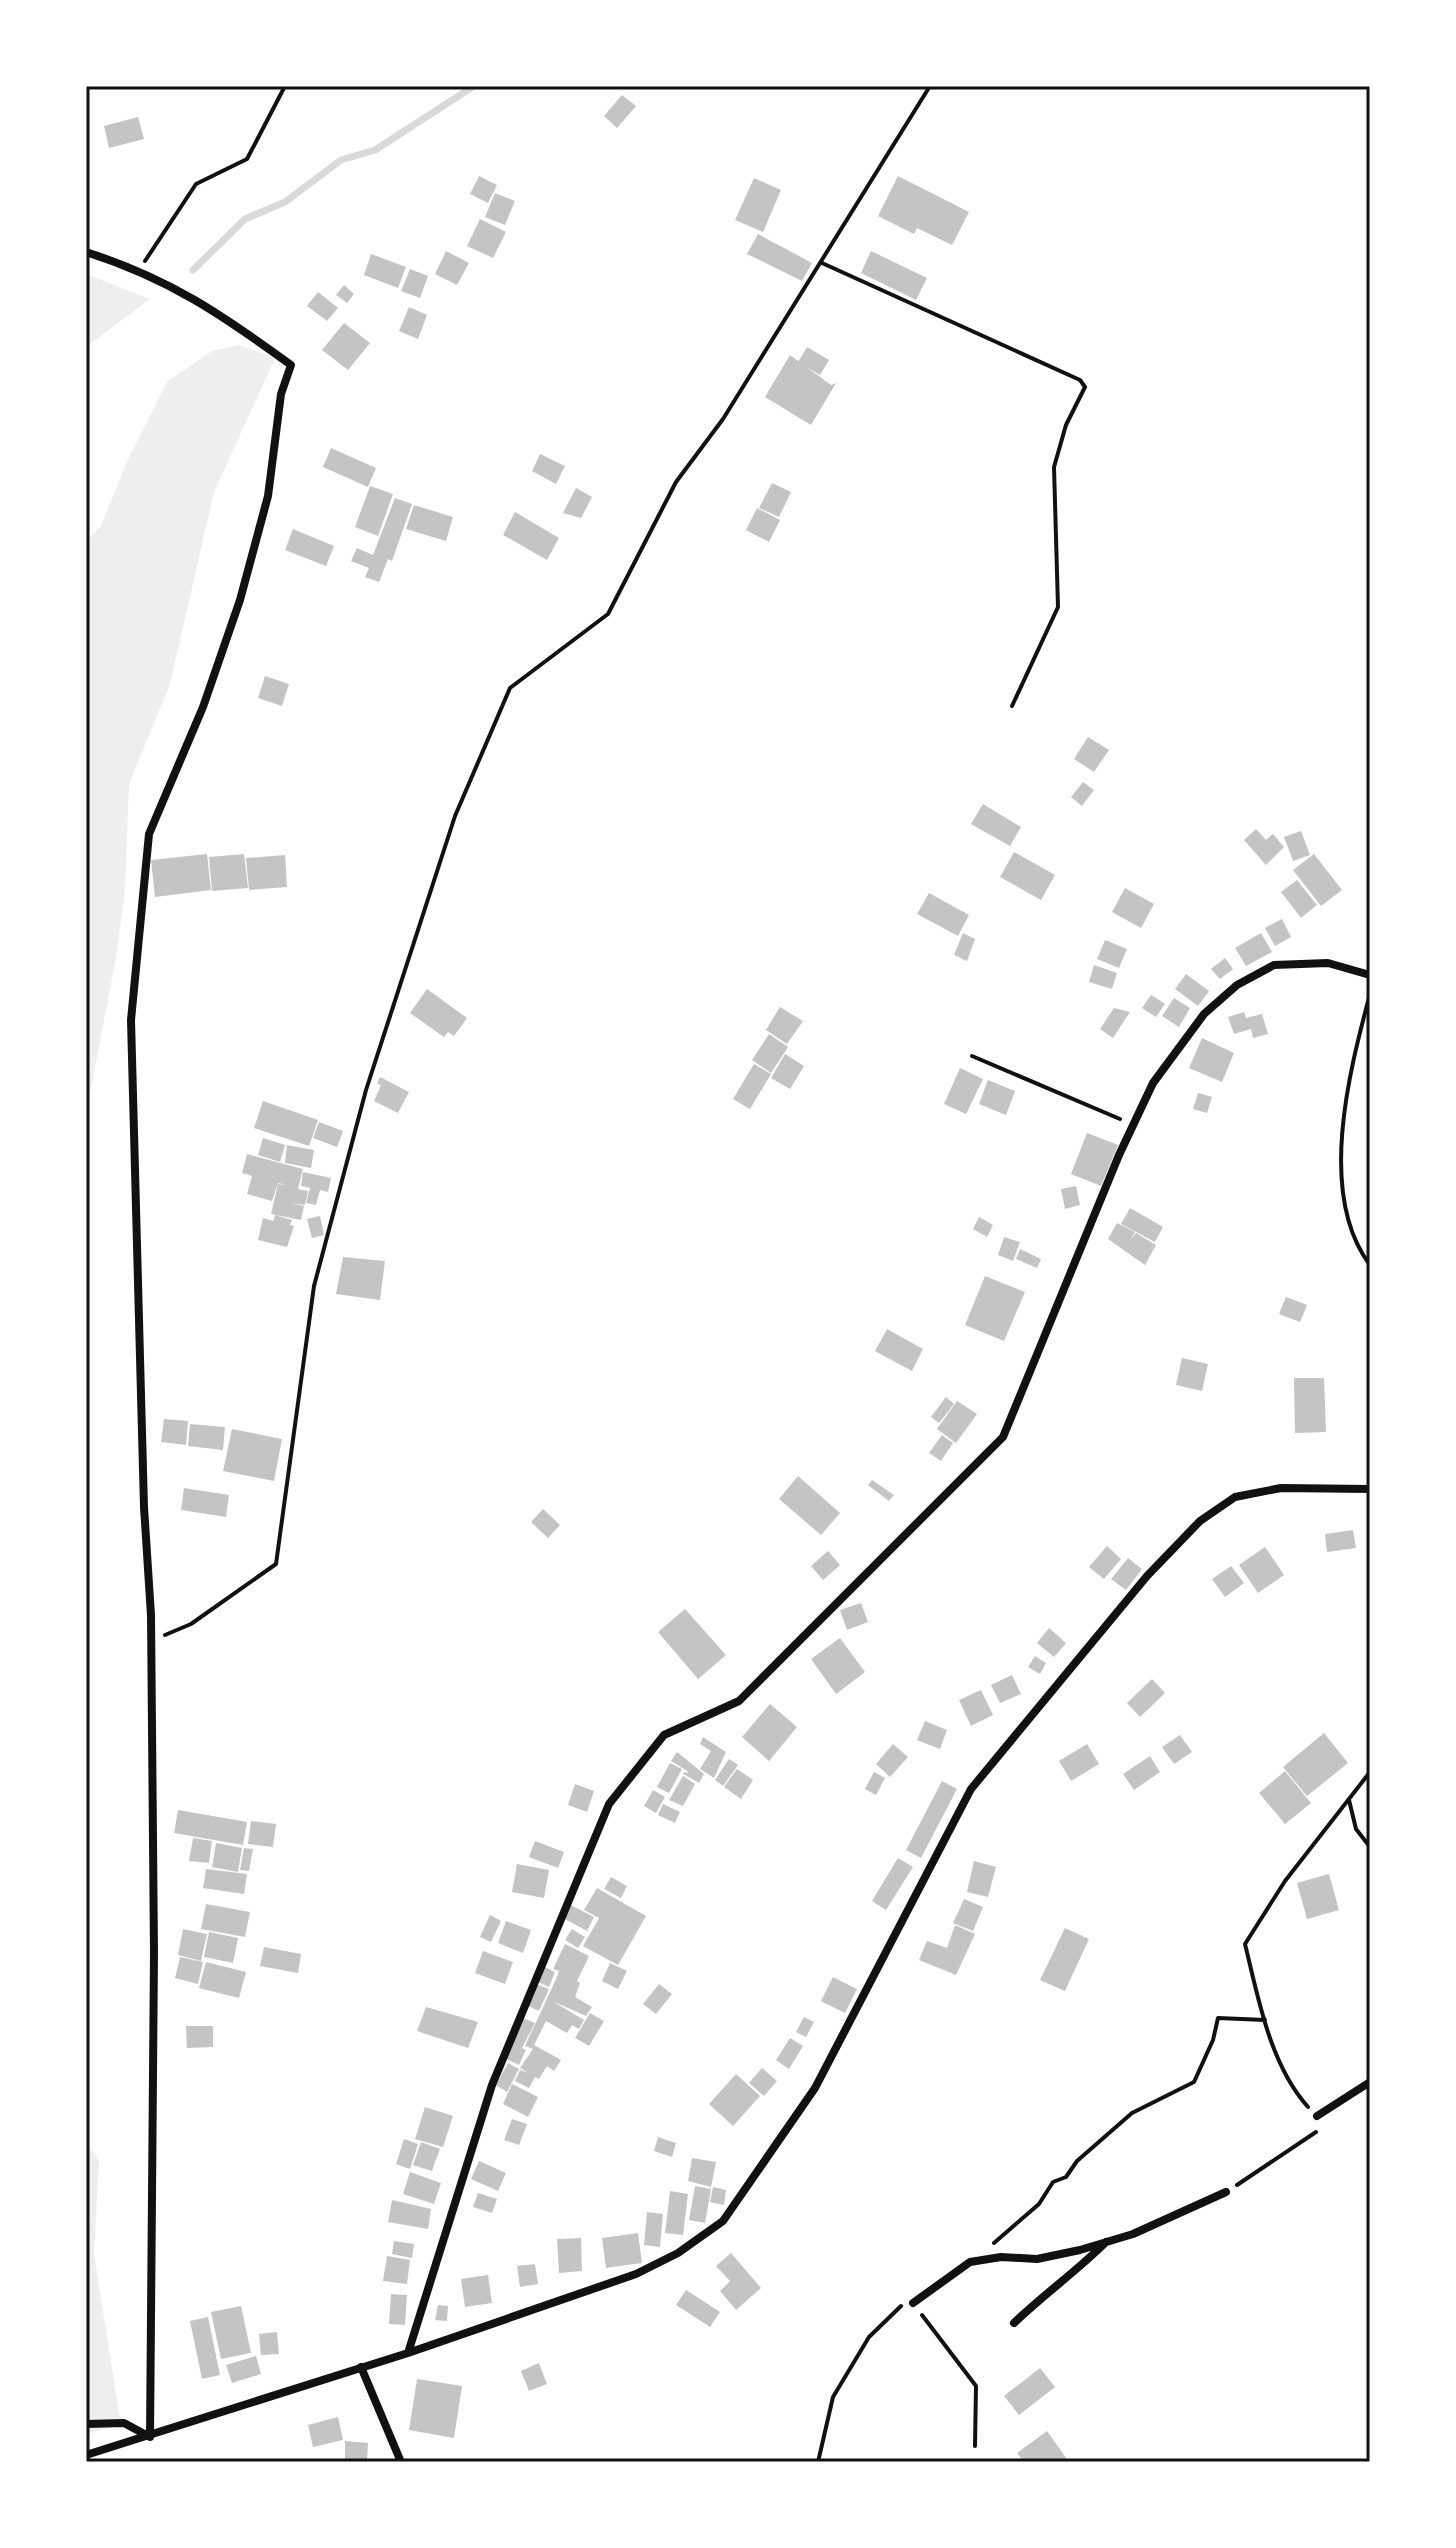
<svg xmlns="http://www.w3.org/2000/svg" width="1456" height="2548" font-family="'Asap Condensed',sans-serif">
  <rect width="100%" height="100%" fill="#fff"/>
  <!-- green -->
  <path fill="#eee" d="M86,274l64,25 -64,48z
    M239,345l36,13 -61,134 -44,192 -41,100 -4,107 -9,67 -30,156v-573l15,-15 28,-69 39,-76 44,-30z
    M87,2141l12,20 -5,93 27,171 -35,9z"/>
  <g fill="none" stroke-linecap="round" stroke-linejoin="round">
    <!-- stream -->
    <path stroke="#d9d9d9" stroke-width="7" d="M193,270l52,-51 40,-17 56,-42 34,-10 99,-64"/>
  </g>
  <!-- building -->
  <path fill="#c4c4c4" d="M622,95l14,11 -19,22 -13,-12z
    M138,117l6,22 -35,9 -5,-22z
    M479,176l18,9 -9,18 -18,-9z
    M898,176l71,36 -17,33 -35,-17 -3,6 -36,-18z
    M754,178l27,12 -18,42 -28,-12z
    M495,193l20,8 -10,24 -20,-8z
    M480,219l26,13 -13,26 -26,-12z
    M758,234l54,29 -10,18 -55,-27z
    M446,251l23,12 -12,22 -22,-11z
    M871,251l56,27 -11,22 -55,-27z
    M371,254l35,13 -8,21 -34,-13z
    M410,269l18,7 -8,22 -19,-7z
    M344,285l10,9 -7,9 -11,-8z
    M318,292l20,16 -11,13 -20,-15z
    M409,307l18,8 -9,24 -19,-8z
    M344,323l26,20 -22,27 -26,-20z
    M807,347l22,13 -9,15 -22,-13z
    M790,355l41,30 5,-2 -25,42 -46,-28z
    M331,448l45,20 -8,19 -45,-20z
    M540,454l25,12 -9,18 -24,-13z
    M772,483l19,9 -12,25 -20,-9z
    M370,486l23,8 -15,42 -23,-9z
    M576,488l16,9 -11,21 -18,-5z
    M395,498l17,6 -20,57 -4,-2 -9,23 -14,-5 4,-9 -18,-7 6,-13 16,7z
    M414,505l39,12 -7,24 -40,-12z
    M757,508l23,12 -11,22 -23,-12z
    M515,512l44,26 -12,22 -44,-25z
    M293,529l41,17 -8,20 -41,-16z
    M265,676l24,8 -7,22 -24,-8z
    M1088,737l21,13 -15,22 -20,-13z
    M1083,782l11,8 -12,16 -11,-9z
    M983,804l38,23 -11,19 -39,-22z
    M1256,829l10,11 7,-6 11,13 -18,18 -22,-25z
    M1301,831l9,24 -17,6 -9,-24z
    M1014,852l41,23 -14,25 -41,-23z
    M207,854l4,36 -56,7 -4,-37z
    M244,854l4,34 -36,3 -3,-34z
    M1314,854l28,36 -21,16 -28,-36z
    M285,855l2,32 -38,3 -3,-32z
    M1297,880l20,25 -16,13 -20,-26z
    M1125,888l29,16 -13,24 -29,-16z
    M929,893l40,22 -11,21 -41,-22z
    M1282,919l9,18 -16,9 -10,-18z
    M963,933l12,6 -8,22 -13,-6z
    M1261,933l11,19 -26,14 -11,-18z
    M1105,940l22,9 -8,19 -22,-9z
    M1225,958l8,11 -13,10 -9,-10z
    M1094,965l23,8 -5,16 -23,-7z
    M1186,974l23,17 -11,15 -23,-17z
    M427,989l40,29 -13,18 -6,-4 -4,5 -34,-24z
    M1151,995l14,9 -9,13 -14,-9z
    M1174,998l16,10 -11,19 -17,-11z
    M780,1007l23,14 -16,23 -21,-14z
    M1114,1008l16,4 -17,26 -13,-9z
    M1244,1012l2,6 16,-4 6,20 -15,4 -2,-9 -17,5 -6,-17z
    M769,1034l19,13 -17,26 -19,-13z
    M1202,1038l32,15 -12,29 -33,-14z
    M785,1054l19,12 -14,23 -19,-11z
    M754,1064l17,10 -21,35 -17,-10z
    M960,1068l23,11 -17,35 -22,-10z
    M380,1077l29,15 -11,21 -24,-12 7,-16 -4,-1z
    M988,1080l27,11 -9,24 -27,-11z
    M1198,1093l14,4 -5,16 -14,-4z
    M263,1101l55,19 -9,26 -55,-18z
    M319,1122l24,9 -6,16 -24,-9z
    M1087,1133l31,12 -17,41 -30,-12z
    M263,1138l22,7 -5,17 -22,-7z
    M287,1145l27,5 -3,18 -26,-5z
    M247,1154l56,15 -5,20 10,2 -3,14 -13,-2 12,3 -3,14 -30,-6 7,-30 9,1 -9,-2 1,-3 -7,21 -25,-7 5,-18 -10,-3z
    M303,1172l28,6 -3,14 -8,-2 -4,15 -10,-2 4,-15 -9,-2z
    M1076,1186l4,19 -15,4 -4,-20z
    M1130,1208l33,19 -8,15 -34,-18z
    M275,1215l17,5 -2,5 4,1 -7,21 -29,-7 5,-22 10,3z
    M320,1216l4,19 -12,3 -5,-19z
    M979,1217l14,8 -6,12 -14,-8z
    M1117,1223l18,9 -5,9 6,-8 20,12 -11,20 -37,-26z
    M1004,1237l16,5 -7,19 -15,-6z
    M1020,1249l21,10 -4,9 -21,-9z
    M343,1257l42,4 -5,39 -44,-6z
    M985,1276l40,16 -21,49 -39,-16z
    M1286,1297l21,8 -7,17 -21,-8z
    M887,1329l36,20 -11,22 -37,-20z
    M1182,1358l26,6 -6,27 -26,-6z
    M1294,1378h30l2,54 -31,1z
    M946,1397l8,7 -15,19 -8,-6z
    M957,1401l20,13 -21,29 -19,-14z
    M164,1419l24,2 -2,24 -25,-3z
    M190,1424l35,3 -2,23 -35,-4z
    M232,1429l50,10 -8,42 -51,-10z
    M942,1435l11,8 -12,18 -12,-8z
    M798,1476l42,37 -19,22 -42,-36z
    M872,1480l22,15 -5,6 -21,-16z
    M184,1488l45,7 -3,22 -45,-7z
    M543,1509l17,16 -12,13 -17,-16z
    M1353,1530l3,18 -29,4 -2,-18z
    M1107,1546l14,13 -17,20 -15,-12z
    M1265,1547l19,28 -26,18 -19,-28z
    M828,1551l12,14 -17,15 -12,-14z
    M1128,1558l14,11 -16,21 -15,-11z
    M1231,1566l13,17 -19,14 -13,-18z
    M861,1603l7,19 -21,8 -7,-20z
    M685,1609l41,46 -28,24 -40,-47z
    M1049,1628l17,15 -12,14 -17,-14z
    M840,1638l25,34 -29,22 -25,-35z
    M1035,1656l11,7 -6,11 -12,-7z
    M1012,1675l9,19 -21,9 -9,-18z
    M1152,1679l13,14 -25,24 -13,-14z
    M981,1690l12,25 -22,11 -12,-26z
    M770,1704l27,23 -28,34 -27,-24z
    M925,1721l22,9 -7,19 -23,-9z
    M1324,1733l24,30 -41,33 -24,-29z
    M1180,1735l12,17 -18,12 -12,-17z
    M703,1737l23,15 -12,26 -14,-9 11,-18 -11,-7z
    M893,1744l15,13 -18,20 -14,-13z
    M1087,1744l12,20 -28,17 -12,-20z
    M677,1752l27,22 -5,9 -17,-10 7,-1 -18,-11z
    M1150,1756l10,16 -26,18 -11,-16z
    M729,1759l9,6 -15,21 -8,-6z
    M670,1763l12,6 -13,24 -12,-6z
    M737,1769l16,11 -12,19 -17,-12z
    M1285,1771l26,32 -26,21 -26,-31z
    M874,1772l11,6 -9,17 -11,-6z
    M683,1776l12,8 -12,22 -14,-6z
    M942,1781l15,8 -36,69 -15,-8z
    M575,1784l19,7 -7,21 -19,-7z
    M653,1790l12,7 -9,16 -12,-7z
    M663,1804l17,8 -5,11 -17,-8z
    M178,1810l69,12 -4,23 -69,-12z
    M251,1821l25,3 -3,23 -25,-3z
    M193,1838l19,3 -3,22 -20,-2z
    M535,1841l29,11 -6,16 -29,-11z
    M216,1843l26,5 -4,24 -26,-5z
    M244,1848l9,1 -4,22 -9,-1z
    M898,1858l15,9 -27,43 -14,-9z
    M974,1861l22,6 -8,30 -21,-5z
    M517,1864l32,6 -5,28 -32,-6z
    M206,1869l41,5 -3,20 -41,-6z
    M1329,1874l10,36 -32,9 -10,-36z
    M611,1877l16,9 -6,12 -17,-9z
    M597,1888l49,28 -28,49 -35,-19 16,-28 -15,-8z
    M964,1899l19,8 -10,24 -20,-8z
    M206,1904l44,8 -5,25 -44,-8z
    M571,1905l23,12 -7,14 -24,-13z
    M490,1915l11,6 -10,21 -11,-5z
    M506,1921l25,9 -8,23 -25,-10z
    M955,1925l20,9 -19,41 -37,-15 8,-19 20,7z
    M1065,1928l24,11 -24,52 -25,-11z
    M183,1929l24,5 -6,27 -23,-6z
    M572,1929l13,8 -7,11 -13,-8z
    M209,1932l29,6 -5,25 -29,-6z
    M565,1944l24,12 -12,25 3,2 -5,14 17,10 -6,9 -34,-15 32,19 -5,9 -7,-4 -5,8 -21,-12 -12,24 27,15 -7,11 -7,-5 -8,13 -4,-2 -6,11 -14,-7 5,-11 8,3 -8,-5 13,-19 -8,-3 31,-67 3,-8 -6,-2z
    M264,1947l37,7 -3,19 -38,-7z
    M483,1951l30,11 -8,22 -30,-11z
    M180,1957l23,5 -5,22 -23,-6z
    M206,1962l40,10 -7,26 -40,-10z
    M610,1963l17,8 -9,18 -16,-8z
    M543,1966l12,6 -6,15 -13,-6z
    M833,1977l24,12 -12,24 -24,-12z
    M536,1984l13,5 -10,22 -13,-6z
    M659,1984l13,10 -16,20 -13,-10z
    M426,2007l52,15 -10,26 -51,-17z
    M590,2013l14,8 -15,25 -14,-8z
    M804,2017l10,5 -8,15 -10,-5z
    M523,2018l12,5 -13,25 4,2 -7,15 -15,-7z
    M186,2026h27v21l-26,1z
    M790,2038l13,8 -14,23 -13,-9z
    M508,2063l11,6 -12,23 -11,-7z
    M762,2068l15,13 -13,15 -15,-13z
    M736,2074l24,22 -27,30 -24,-22z
    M512,2084l26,13 -10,20 -25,-13z
    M425,2107l28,9 -10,31 -28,-8z
    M512,2119l15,5 -8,21 -15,-5z
    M658,2137l18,6 -4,14 -18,-6z
    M404,2139l14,5 -8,25 -14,-5z
    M421,2142l19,7 -8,22 -19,-6z
    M692,2158l24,4 -5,25 -23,-6z
    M479,2161l27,12 -8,18 -27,-12z
    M410,2172l31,11 -7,21 -31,-10z
    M695,2186l16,3 -6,34 -16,-3z
    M713,2187l13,3 -2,15 -14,-3z
    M670,2191l18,3 -5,41 -18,-2z
    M478,2193l19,6 -5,14 -19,-6z
    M392,2200l39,9 -3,20 -40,-7z
    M647,2212l16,2 -3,33 -16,-2z
    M638,2233l4,30 -36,5 -4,-30z
    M581,2238l1,33 -23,2 -2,-34z
    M394,2241l20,3 -2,14 -20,-4z
    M731,2253l30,35 -25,22 -16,-19 10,-10 -14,-15z
    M387,2256l23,4 -3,24 -24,-3z
    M535,2264l3,20 -18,3 -3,-21z
    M488,2275l4,28 -27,4 -4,-28z
    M686,2290l34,22 -10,15 -34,-22z
    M391,2294l16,1 -2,30 -16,-1z
    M438,2305l10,1 -1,15 -12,-1z
    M241,2306l10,47 -30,6 -10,-47z
    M208,2317l12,58 -18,4 -12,-58z
    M277,2332l2,22 -18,1 -2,-21z
    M256,2356l5,18 -29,9 -6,-18z
    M539,2363l8,21 -18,7 -8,-20z
    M1040,2368l15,19 -36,28 -15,-19z
    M417,2379l45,7 -8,52 -45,-8z
    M338,2417l5,23 -30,7 -5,-22z
    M1047,2431l22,31h-45l-7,-9z
    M345,2441l23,2 -1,19h-22z"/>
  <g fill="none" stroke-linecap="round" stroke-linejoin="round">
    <!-- path -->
    <path stroke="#111" stroke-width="4" d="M145,261l51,-77 51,-25 38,-73
      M822,263l258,117 5,7 -19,38 -12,42 4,140 -46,99
      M1370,994c-21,78 -53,201 0,271
      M972,1056l148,63
      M165,1635l26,-11 85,-60 38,-278 52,-196 89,-274 55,-128 98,-74 68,-132 47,-63 207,-333
      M1349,1800l7,29 14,18
      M1308,2107c-38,-42 -50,-110 -63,-163l40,-63 85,-109
      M1237,2185l79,-53
      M994,2243l45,-39 14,-22 13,-5 11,-16 55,-48 62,-31 19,-42 5,-22 47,2
      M922,2315l54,71 -1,60
      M818,2462l15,-65 36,-60 32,-31"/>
    <!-- minor -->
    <path stroke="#111" stroke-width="8" d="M86,252c84,27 135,62 205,113l-10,29 -13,102 -28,104 -37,107 -54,127 -18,186 13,487 7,108 3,338 -4,484 -26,-14 -38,1
      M1317,2116l53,-34
      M913,2303l57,-41 31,-5 36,2 43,-9 53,-16 93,-42
      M1014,2323c30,-29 63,-52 92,-81
      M408,2353l84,-268 117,-281 55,-69 75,-34 264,-264 116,-282 34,-72 51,-69 33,-29 37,-20 54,-2 42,12
      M361,2367l40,95
      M86,2455l322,-102 228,-79 42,-21 45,-32 92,-133 156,-299 176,-213 53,-55 35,-24 46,-9 89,1"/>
  </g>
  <!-- border -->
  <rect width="1456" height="2548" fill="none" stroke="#ffffff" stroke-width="176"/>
  <rect x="88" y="88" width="1280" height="2372" fill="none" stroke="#111" stroke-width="3"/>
</svg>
